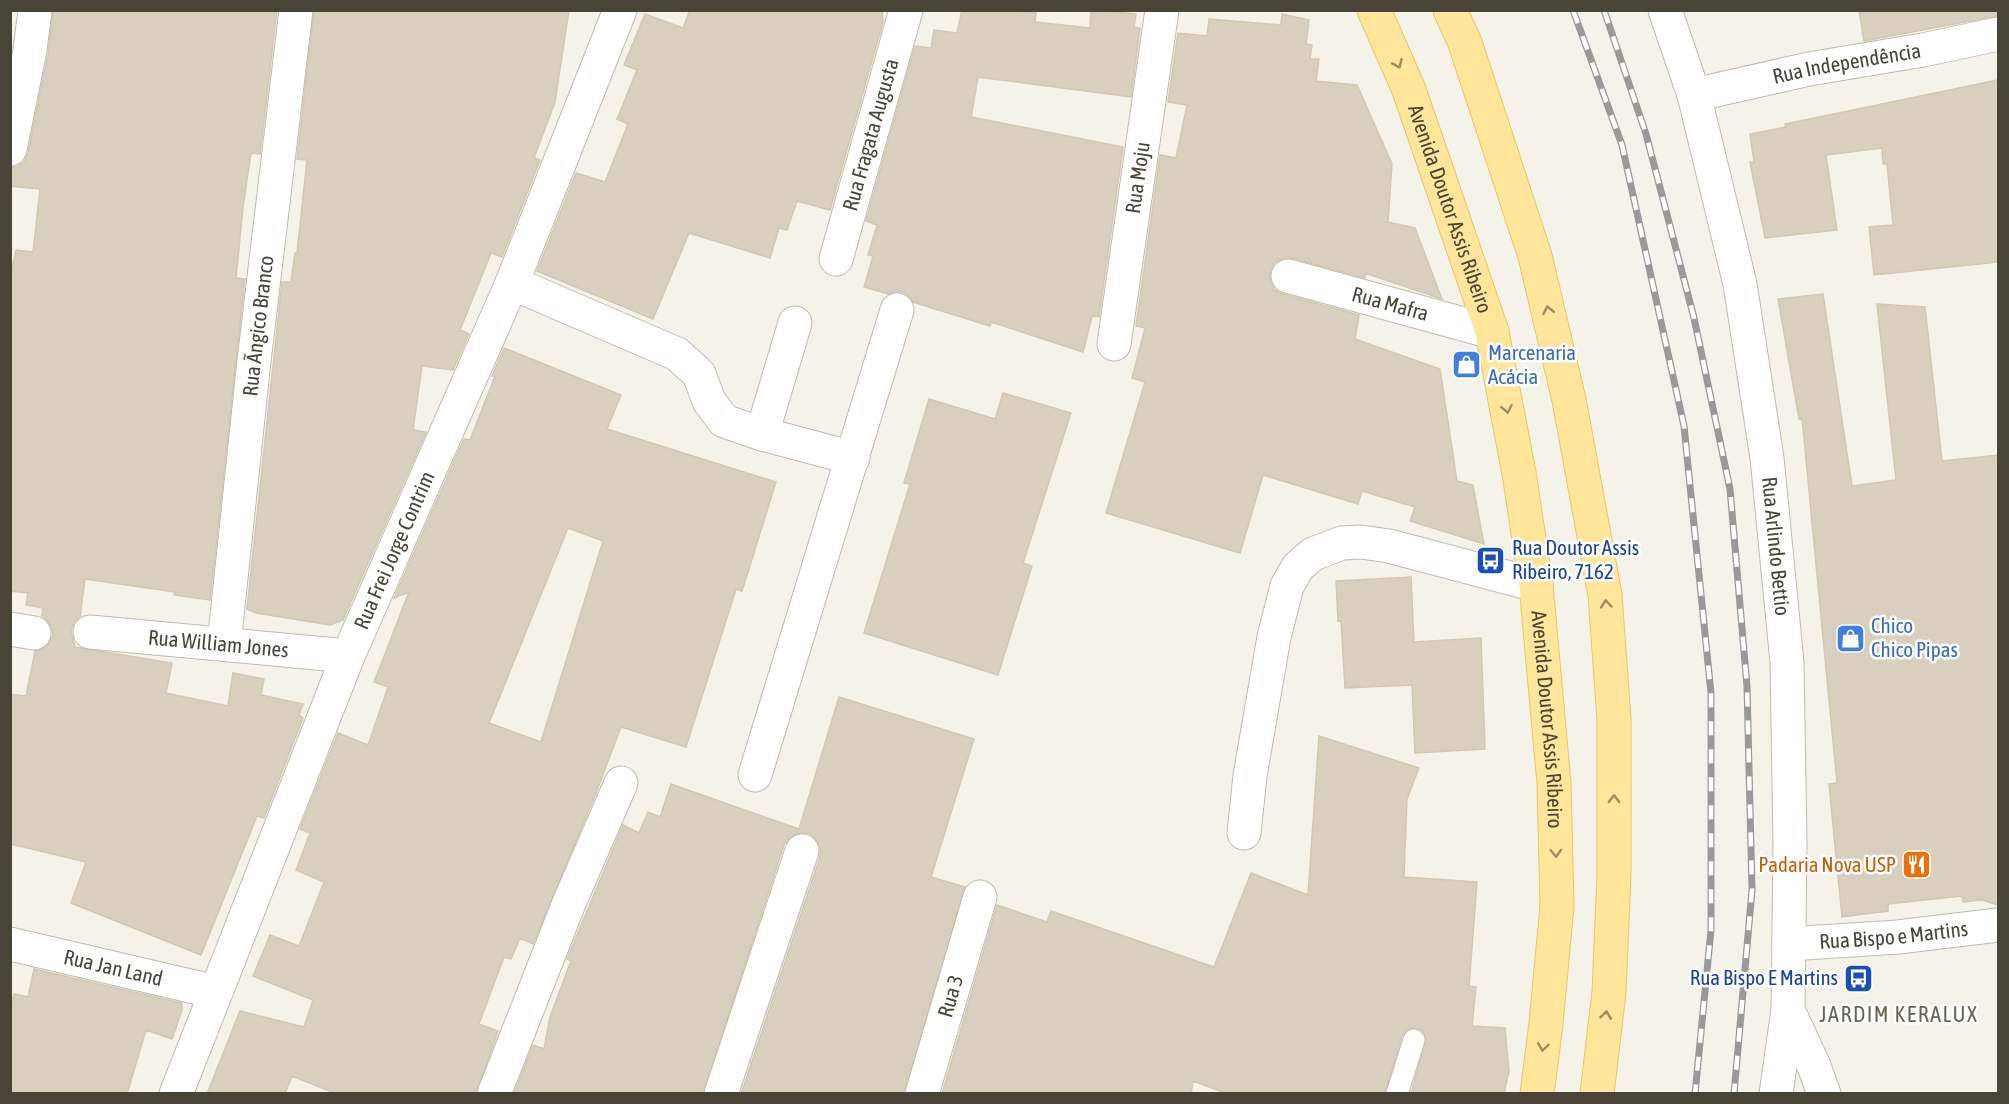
<svg xmlns="http://www.w3.org/2000/svg" width="2009" height="1104" font-family="'Asap Condensed',sans-serif">
  <rect width="100%" height="100%" fill="#f5f2ea"/>
  <!-- building -->
  <path fill="#d8cfbf" stroke="#d3c7b2" stroke-width="1.5" fill-rule="evenodd" d="M53,10h224l-17,144 -9,-1 -8,54 -7,71 9,1 -35,321 -36,-5 1,-3 -90,-13 -5,38 -6,5 -3,9 4,16 97,16 -6,30 62,13 5,-33 31,6 -3,16 42,9 -4,11 4,3 -39,100 -7,-2 -56,139 -130,-52 15,-41 -76,-18v-150l16,2 9,-45 6,-1 7,-5 5,-10 -2,-9 -5,-7 -4,-3 1,-8 -17,-3 2,-12 -18,-2v-311l6,-30 17,2 7,-63 -30,-3v-19h6l8,-5 4,-9 20,-99z
    M314,10h255l-14,92 -21,56 6,2 -38,97 -11,-4 -31,77 9,4 -16,36 -31,-4 -9,64 13,2 -83,188 -13,5 -74,-12 -9,-4 35,-327h9l4,-29h2l10,-93 -10,-1z
    M690,10h192l1,12 -53,188 -33,-9 -10,29 -8,-2 -9,30 -81,-25 -36,86 -116,-48 39,-98 29,9 23,-58 -11,-5 20,-49 -13,-5 21,-51 38,14z
    M962,10l74,2 -1,10 55,6 1,-18 45,4 -2,13 6,1 -9,69 -153,-20 -7,40 152,30 -24,170 -7,-1 -9,36 -92,-30 -1,4 -77,-24 -3,-5 -7,-5h-10l-5,2 -24,-7 9,-31 -5,-1 9,-30 -11,-4 49,-175 16,2 3,-18 23,3z
    M1859,10h137l1,6 -133,25z
    M1282,14l27,6 -3,24 6,1 -2,14h9l-3,22 41,4 35,79 -4,58 27,6 27,71 -77,-26v5l-73,-20h-9l-9,5 -4,9v9l5,9 8,4 76,21 -4,24 85,30 17,112 16,4 11,59 -74,-23 5,-14 -53,-16 -4,13 -95,-29 -23,78 -134,-40 39,-131 -13,-4 13,-50 -9,-2 24,-171 16,3 11,-53 -19,-3 10,-69 29,3 2,-17 72,6z
    M1998,80v182l-124,13 -5,-48 24,-2 -6,-61h-4l-1,-16 -56,7 11,75 -72,8 -15,-76h4l-4,-28 36,-7 -1,-3z
    M1823,294l29,192 44,-6 -19,-176 48,3 17,154 56,-6v450l-16,-5 -19,2 -1,-6 -74,8v7l-46,6 -13,-133 8,-1 -35,-365 -3,1 -21,-120z
    M504,348l117,47 -14,34 169,53 -34,109 -6,-2 -50,158 -65,-20 -25,66 -63,151 -13,-6 -9,21 -7,-2 -25,67 19,7 -22,63h-139l-45,-18 -7,18h-78l33,-83 64,16 9,-27 -60,-24 17,-41 29,11 25,-64 -28,-12 14,-37 -10,-4 38,-96 30,12 20,-58 -14,-5 35,-90 -15,6 70,-159 6,1 25,-64h-3zM568,528l35,13 -62,201 -52,-19z
    M1003,393l68,20 -48,150 9,3 -34,109 -134,-42 46,-149 -6,-1 25,-84 66,20z
    M1411,577l3,65 67,-4 4,111 -70,4 -3,-68 -67,3 -4,-68 -3,1 -2,-40z
    M839,697l135,42 -43,138 34,10 -61,207h-163l79,-237v-9l-4,-9 -8,-6h-9l-9,4 -6,8 -81,249h-189l19,-49 11,4 6,-32 21,-56 -4,-2 56,-134 16,8 9,-21 12,5 11,-33 128,45z
    M1319,736l100,32 -12,31 -3,78 73,5 -8,104 7,1 -4,39 33,2 4,43 -5,23h-93l15,-56 -3,-7 -11,-3 -6,2 -4,6 -17,58h-157l-35,-13 -2,13h-249l55,-189 50,17 4,-11 163,56 37,-94 57,22z
    M34,969l148,34v7l-10,29 -26,-9 -19,64h-117v-84l4,-16 14,3z"/>
  <g fill="none" stroke-linecap="round" stroke-linejoin="round">
    <defs>
      <path id="lane" d="M1397,1094l17,-54"/>
      <g id="street">
        <path id="s1" d="M1665,10l29,85 46,189 27,174 20,204 3,182 -2,166 -12,84"/>
        <path id="s2" d="M1694,95l115,-26 114,-19 75,-16"/>
        <path d="M10,149l20,-99 5,-40"/>
        <path id="s3" d="M836,259l70,-249"/>
        <path id="s4" d="M1288,276l204,56"/>
        <path d="M512,283l165,71 22,20 10,27 15,20 38,13 91,24"/>
        <path id="s5" d="M1114,344l48,-334"/>
        <path d="M762,434l33,-111"/>
        <path d="M10,629l24,4"/>
        <path id="s6" d="M90,632l258,24"/>
        <path id="s7" d="M224,644l30,-283 42,-351"/>
        <path d="M755,775l142,-465"/>
        <path d="M1244,833l6,-57 24,-139 13,-51 11,-19 15,-13 29,-11 19,-1 28,4 147,39"/>
        <path id="s8" d="M10,944l206,48"/>
        <path id="s9" d="M1789,944l109,-7 100,-12"/>
        <path d="M1788,1010l26,56 10,28"/>
        <path id="s10" d="M176,1094l172,-438 164,-373 108,-273"/>
        <path d="M494,1094l75,-191 52,-120"/>
        <path d="M721,1094l81,-243"/>
        <path id="s11" d="M922,1094l58,-197"/>
      </g>
      <g id="primary">
        <path id="s12" d="M1374,10l35,80 83,242 27,141 17,112 18,198 3,123 -11,118 -9,70"/>
        <path d="M1450,10l15,33 70,213 34,144 36,195 9,124v155l-5,118 -12,102"/>
      </g>
    </defs>
    <!-- lane casing -->
    <use href="#lane" stroke="#c2bbac" stroke-width="23"/>
    <!-- street casing -->
    <use href="#street" stroke="#c2bbac" stroke-width="35"/>
    <!-- primary casing -->
    <use href="#primary" stroke="#e8c665" stroke-width="35"/>
    <!-- lane -->
    <use href="#lane" stroke="#fff" stroke-width="21"/>
    <!-- street -->
    <use href="#street" stroke="#fff" stroke-width="33"/>
    <!-- primary -->
    <use href="#primary" stroke="#ffe69a" stroke-width="33"/>
    <defs>
      <path id="rail" d="M1573,10l49,135 62,281 27,267v237l-16,164
        M1604,10l42,124 48,184 36,171 17,197 5,204 -18,204"/>
    </defs>
    <!-- rail casing -->
    <use href="#rail" stroke="#999" stroke-width="7"/>
    <!-- rail -->
    <use href="#rail" stroke="#fff" stroke-width="4.5" stroke-dasharray="14" stroke-linecap="butt"/>
  </g>
  <!-- one-way arrows -->
  <defs><path id="oneway-chevron" d="M-2-3.5L2.5 0L-2 3.5" fill="none" stroke-width="1.6" stroke-linecap="round" stroke-linejoin="round" transform="scale(1.5)"/></defs>
  <g stroke="#9b8d64">
    <use href="#oneway-chevron" transform="translate(1398 64) rotate(66)"/>
    <use href="#oneway-chevron" transform="translate(1548 310) rotate(-103)"/>
    <use href="#oneway-chevron" transform="translate(1507 409) rotate(79)"/>
    <use href="#oneway-chevron" transform="translate(1606 604) rotate(-95)"/>
    <use href="#oneway-chevron" transform="translate(1614 799) rotate(-90)"/>
    <use href="#oneway-chevron" transform="translate(1556 853) rotate(88)"/>
    <use href="#oneway-chevron" transform="translate(1606 1015) rotate(-83)"/>
    <use href="#oneway-chevron" transform="translate(1543 1047) rotate(98)"/>
  </g>
  <!-- icons -->
  <defs>
    <symbol id="shop-square" viewBox="-11 -11 22 22"><rect x="-9" y="-9" width="18" height="18" rx="4" fill="#3f7fe0" stroke="#fff"/><path d="M-5-2.5h2.3a2.7 3.5 0 0 1 5.4 0H5L5.5 6h-11ZM-1.5-2.5h3a1.5 2.3 0 0 0-3 0Z" fill="#fff"/></symbol>
    <symbol id="bus-square" viewBox="-11 -11 22 22"><rect x="-9" y="-9" width="18" height="18" rx="4" fill="#1a4fb4" stroke="#fff"/><path d="M-5-6H5V4H4V6H2V4H-2V6H-4V4H-5ZM-3.5-4V0h7V-4ZM-3.5 1.2v1.5H-2V1.2ZM2 1.2v1.5H3.5V1.2Z" fill="#fff"/></symbol>
    <symbol id="restaurant-square" viewBox="-11 -11 22 22"><rect x="-9" y="-9" width="18" height="18" rx="4" fill="#e8710a" stroke="#fff"/><path d="M-5-6h1v4h1v-4h1v4h1v-4h1v5L-1.5 .5V6h-2V.5L-5-1ZM5-6V6H3V1.5H1.5Q1.5-4 5-6Z" fill="#fff"/></symbol>
  </defs>
  <g fill-rule="evenodd">
    <use href="#shop-square" x="1450" y="348" width="33" height="33"/>
    <use href="#bus-square" x="1474" y="544" width="33" height="33"/>
    <use href="#shop-square" x="1834" y="622" width="33" height="33"/>
    <use href="#restaurant-square" x="1900" y="848" width="33" height="33"/>
    <use href="#bus-square" x="1842" y="962" width="33" height="33"/>
  </g>
  <g text-anchor="middle" stroke-width="5" stroke-linejoin="round" paint-order="stroke">
    <!-- street labels -->
    <g font-size="21" fill="#4a4438" stroke="#fff">
      <text dy="7" stroke="none"><textPath href="#s2" startOffset="156">Rua Independência</textPath></text>
      <text dy="7" stroke="none"><textPath href="#s3" startOffset="129">Rua Fragata Augusta</textPath></text>
      <text dy="7" stroke="none"><textPath href="#s5" startOffset="168">Rua Moju</textPath></text>
      <text dy="7" stroke="none"><textPath href="#s12" startOffset="213">Avenida Doutor Assis Ribeiro</textPath></text>
      <text dy="7" stroke="none"><textPath href="#s4" startOffset="106">Rua Mafra</textPath></text>
      <text dy="7" stroke="none"><textPath href="#s7" startOffset="320">Rua Ãngico Branco</textPath></text>
      <text dy="7" stroke="none"><textPath href="#s1" startOffset="549">Rua Arlindo Bettio</textPath></text>
      <text dy="7" stroke="none"><textPath href="#s10" startOffset="586">Rua Frei Jorge Contrim</textPath></text>
      <text dy="7" stroke="none"><textPath href="#s6" startOffset="129">Rua William Jones</textPath></text>
      <text dy="7" stroke="none"><textPath href="#s12" startOffset="735">Avenida Doutor Assis Ribeiro</textPath></text>
      <text dy="7" stroke="none"><textPath href="#s9" startOffset="105">Rua Bispo e Martins</textPath></text>
      <text dy="7" stroke="none"><textPath href="#s8" startOffset="106">Rua Jan Land</textPath></text>
      <text dy="7" stroke="none"><textPath href="#s11" startOffset="102">Rua 3</textPath></text>
    </g>
    <!-- shop labels -->
    <g font-size="21" fill="#366cbe" stroke="#fff" text-anchor="start">
      <text x="1488" y="360">Marcenaria<tspan x="1488" dy="24">Acácia</tspan></text>
      <text x="1871" y="633">Chico<tspan x="1871" dy="24">Chico Pipas</tspan></text>
    </g>
    <!-- transit labels -->
    <g font-size="21" fill="#164399" stroke="#fff" text-anchor="start">
      <text x="1512" y="555">Rua Doutor Assis<tspan x="1512" dy="24">Ribeiro, 7162</tspan></text>
      <text x="1838" y="985" text-anchor="end">Rua Bispo E Martins</text>
    </g>
    <!-- food labels -->
    <g font-size="21" fill="#c56008" stroke="#fff" text-anchor="end">
      <text x="1896" y="872">Padaria Nova USP</text>
    </g>
    <!-- neighbourhood labels -->
    <g font-size="22" letter-spacing="1.5" fill="#6d624e" stroke="#fff">
      <text x="1899" y="1022">JARDIM KERALUX</text>
    </g>
  </g>
  <!-- border -->
  <rect width="2009" height="1104" fill="none" stroke="#4a4438" stroke-width="24"/>
</svg>
